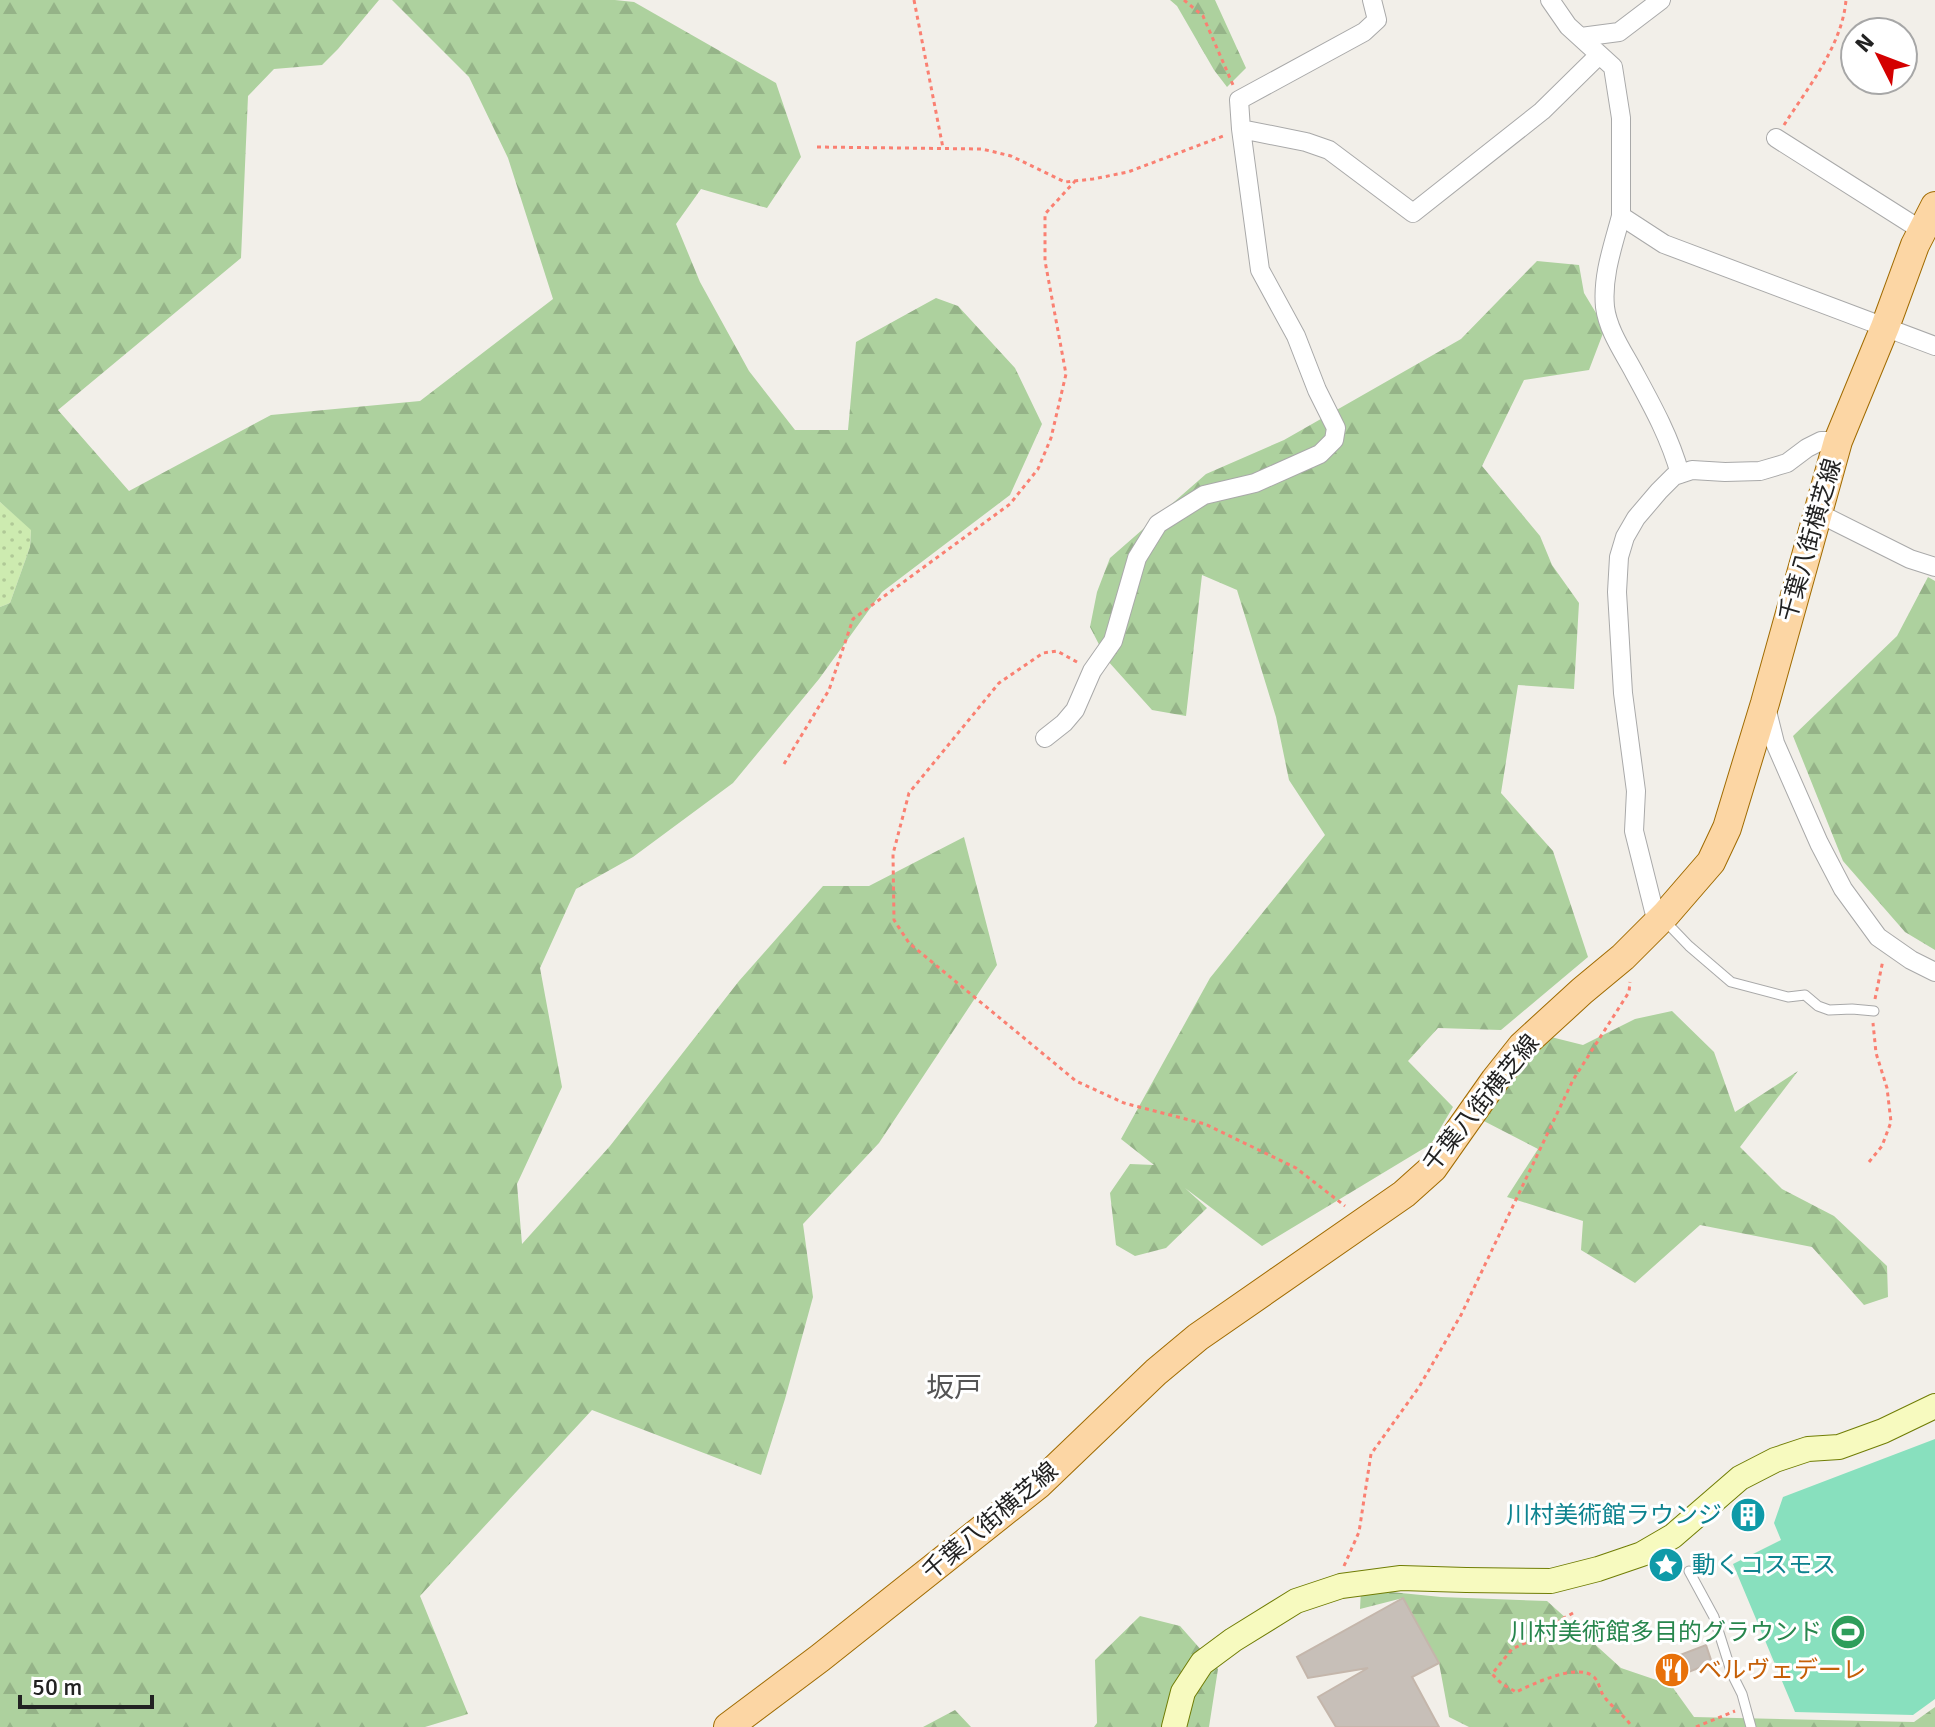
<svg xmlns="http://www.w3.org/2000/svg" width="1935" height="1727" font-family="Signika,'Noto Sans JP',sans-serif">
  <defs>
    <pattern id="grass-dots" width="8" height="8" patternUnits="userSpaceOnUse" patternTransform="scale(2)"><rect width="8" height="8" fill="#cdebb0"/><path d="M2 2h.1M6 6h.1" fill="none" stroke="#b0c997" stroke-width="1.8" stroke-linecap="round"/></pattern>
    <pattern id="forest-firs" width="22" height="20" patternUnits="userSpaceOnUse" patternTransform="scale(2)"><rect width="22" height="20" fill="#add19e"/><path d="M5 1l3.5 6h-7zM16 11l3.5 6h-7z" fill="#95b388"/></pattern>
  </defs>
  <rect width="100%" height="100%" fill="#f2efe9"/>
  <!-- grass -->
  <path fill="url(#grass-dots)" d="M0,502l31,27 -1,18 -20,56 -10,4z
    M1674,1549l5,14 -3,9c-12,7 -23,3 -28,-10z"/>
  <!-- forest -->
  <path fill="url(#forest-firs)" d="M0,0h379l-41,49 -16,16 -48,4 -26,27 -7,162 -183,152 71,81 142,-76 149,-14 133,-102 -45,-141 -39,-81 -77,-77h223l19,2 142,81 25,74 -34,51 -66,-19 -25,35 24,58 49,89 46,59h53l8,-88 80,-44 22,8 57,62 27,56 -32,71 -128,97 -63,87 -86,104 -100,74 -57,32 -36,79 22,119 -45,97 5,60 88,-98 129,-165 84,-95h46l95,-49 33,128 -118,178 -76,81 10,73 -28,102 -24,76 -169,-65 -172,186 48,118 -43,13h-425v-1120l10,-4 20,-56 1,-17 -31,-28z
    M1170,0h45l31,68 -19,19 -13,-17 -37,-64z
    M1537,261l42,4 5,28 21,35 -16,42 -65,10 -42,86 58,70 12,29 27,38 -5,86 -56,-4 -17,108 52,58 35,106 -87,73 -63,-2 -30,33 45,46 -22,37 -169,102 -77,-58 22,20 -41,40 -31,8 -19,-11 -6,-52 20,-29 24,1 -33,-26 89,-161 115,-143 -36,-55 -13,-63 -39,-127 -35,-15 -16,141 -34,-6 -45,-50 -17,-33 7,-35 13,-34 96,-84 78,-34 177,-101z
    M1928,577l7,4v369l-30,-18 -62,-71 -50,-125 104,-100z
    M1672,1011l42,41 21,60 63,-41 -58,76 42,42 52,27 53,50 1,31 -24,8 -52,-58 -112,-22 -65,58 -54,-33 2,-29 -76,-24 31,-48 -60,-31 69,-82 36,9 52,-26z
    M1361,1589l80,8 106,4 74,67 50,17 23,32 220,5 21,-15v20h-466l-20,-10 -10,-54 -36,-65 -43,11z
    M1140,1616l40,10 38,43 -9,58h-115l3,-4 -2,-63z
    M955,1710l16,17h-48z"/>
  <!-- pitch -->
  <path fill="#88e0be" d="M1935,1439v260l-22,16 -118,-3 -62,-148 48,-24 -7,-17 9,-26z"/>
  <!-- building -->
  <path fill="#c7bfb8" stroke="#c4b6ab" stroke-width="2" d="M1758,1503l5,15 -25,10 -6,-15z
    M1403,1598l36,65 -27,14 27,50h-103l-18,-30 50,-29 -60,10 -11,-21z
    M1706,1645l6,18 -47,18 -6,-18z"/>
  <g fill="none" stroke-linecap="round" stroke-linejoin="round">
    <defs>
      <path id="lane" d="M1665,921l24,25 42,36 57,15 17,-2 13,11 11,4 23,-1 22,2
        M1689,1571l25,46 18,57 10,20 9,33"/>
      <path id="street" d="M1550,0l18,26 45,41 8,51v98l43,28 271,102
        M1581,37l38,-5 42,-32
        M1241,129l65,13 23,8 84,63 129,-102 57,-56
        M1776,138l145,92
        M1621,216c-8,30 -19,60 -16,91 3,24 19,46 30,67 18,33 35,64 45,100
        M1818,513l92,46 25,8
        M1766,707l9,36 44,100 24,46 35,48 33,23 24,12
        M1045,738l19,-15 11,-13 17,-39 21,-30 24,-83 21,-34 46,-29 51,-12 65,-29 14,-14 2,-12 -19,-38 -21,-54 -36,-66 -19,-141 -2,-29 125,-68 13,-12 -5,-20
        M1657,923l-23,-92 2,-40 -13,-98 -6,-101 2,-35 6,-20 11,-19 23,-27 15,-15 18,-6 33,2 35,-1 27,-8 20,-15 14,-7h17"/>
      <path id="secondary" d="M1174,1727l9,-35 19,-29 31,-23 63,-39 45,-15 60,-8 65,2 85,1 47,-12 44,-15 31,-18 67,-58 35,-18 33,-11 31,-2 44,-16 52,-25"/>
      <path id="primary" d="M728,1727l92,-69 219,-174 117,-112 42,-35 206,-143 29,-26 62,-88 27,-34 60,-55 41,-34 43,-43 45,-52 16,-34 38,-125 73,-262 47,-114 30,-82 20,-39"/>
    </defs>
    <!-- lane casing -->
    <use href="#lane" stroke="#a9a9a9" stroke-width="11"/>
    <!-- street casing -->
    <use href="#street" stroke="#a9a9a9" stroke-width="20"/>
    <!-- secondary casing -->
    <use href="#secondary" stroke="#707d05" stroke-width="26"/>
    <!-- primary casing -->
    <use href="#primary" stroke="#a06b00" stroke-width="30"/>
    <!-- path -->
    <path stroke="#fa8072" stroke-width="3" stroke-dasharray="4 4" stroke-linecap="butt" d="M914,0l29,148
      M1184,0l19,16 30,69
      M1784,125c24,-38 58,-79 62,-125
      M817,147l165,2 29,7 54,26 28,-3 35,-7 98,-37
      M1077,662l-20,-11 -14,2 -44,30 -90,110 -16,61 1,66 15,23 167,138 48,22 81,21 91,44 49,38
      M784,764l45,-74 24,-71 157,-115 28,-35 13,-31 15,-64 -21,-113v-47l31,-34
      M1875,999l8,-39
      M1869,1162l13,-16 9,-24 -4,-34 -11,-35 -3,-30
      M1344,1566l15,-34 12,-78 48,-67 42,-72 112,-235 56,-88 1,-10
      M1573,1613l-18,10 -19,15 -24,11 -20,25 10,10 14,8c17,-8 62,-30 78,-15 6,6 6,16 12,22 8,10 19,17 26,28
      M1696,1727l39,-16"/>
    <!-- lane -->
    <use href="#lane" stroke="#fff" stroke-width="9"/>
    <!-- street -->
    <use href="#street" stroke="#fff" stroke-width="18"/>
    <!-- secondary -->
    <use href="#secondary" stroke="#f7fabf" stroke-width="24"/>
    <!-- primary -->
    <use href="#primary" stroke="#fcd6a4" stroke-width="28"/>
  </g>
  <!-- icons -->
  <defs>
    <symbol id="building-disc" viewBox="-11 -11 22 22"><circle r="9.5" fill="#0f9aa8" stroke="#fff"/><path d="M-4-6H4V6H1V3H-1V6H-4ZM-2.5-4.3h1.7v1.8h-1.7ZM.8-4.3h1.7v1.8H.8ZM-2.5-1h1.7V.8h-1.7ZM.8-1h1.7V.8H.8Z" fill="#fff"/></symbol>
    <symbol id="sight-disc" viewBox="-11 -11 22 22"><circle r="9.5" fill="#0f9aa8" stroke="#fff"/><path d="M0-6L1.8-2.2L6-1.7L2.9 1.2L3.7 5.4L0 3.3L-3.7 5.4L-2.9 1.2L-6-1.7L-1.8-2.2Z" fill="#fff"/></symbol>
    <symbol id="stadium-disc" viewBox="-11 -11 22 22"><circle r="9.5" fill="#2e9e5b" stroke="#fff"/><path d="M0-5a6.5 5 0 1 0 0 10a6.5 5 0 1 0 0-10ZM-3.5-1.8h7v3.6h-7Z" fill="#fff"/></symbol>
    <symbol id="restaurant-disc" viewBox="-11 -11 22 22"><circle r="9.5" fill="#e8710a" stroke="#fff"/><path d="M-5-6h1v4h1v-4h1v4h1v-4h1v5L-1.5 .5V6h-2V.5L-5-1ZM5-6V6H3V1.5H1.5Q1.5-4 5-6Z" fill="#fff"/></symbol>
  </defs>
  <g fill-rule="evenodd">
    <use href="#building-disc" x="1728" y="1495" width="40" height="40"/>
    <use href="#sight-disc" x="1646" y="1545" width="40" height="40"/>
    <use href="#stadium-disc" x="1828" y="1612" width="40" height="40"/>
    <use href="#restaurant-disc" x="1652" y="1650" width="40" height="40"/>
  </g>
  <g text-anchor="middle" stroke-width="6" stroke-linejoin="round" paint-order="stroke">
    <!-- street labels -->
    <g font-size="24" fill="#222" stroke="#fff">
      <text transform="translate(1810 540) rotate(-74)" y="8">千葉八街横芝線</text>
      <text transform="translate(1481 1103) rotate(-51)" y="8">千葉八街横芝線</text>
      <text transform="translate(990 1521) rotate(-40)" y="8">千葉八街横芝線</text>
    </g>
    <!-- culture labels -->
    <g font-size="24" fill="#0d838f" stroke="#fff" text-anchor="end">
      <text x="1722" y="1523">川村美術館ラウンジ</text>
      <text x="1692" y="1573" text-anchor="start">動くコスモス</text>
    </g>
    <!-- leisure labels -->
    <g font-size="24" fill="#27864d" stroke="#fff" text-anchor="end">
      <text x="1822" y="1640">川村美術館多目的グラウンド</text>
    </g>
    <!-- food labels -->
    <g font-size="24" fill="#c56008" stroke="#fff" text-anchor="start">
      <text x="1698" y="1678">ベルヴェデーレ</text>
    </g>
    <!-- quarter labels -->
    <g font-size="28" fill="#555" stroke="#fff">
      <text x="954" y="1397">坂戸</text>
    </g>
  </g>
  <!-- north arrow -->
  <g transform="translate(1879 56) rotate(312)"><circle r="38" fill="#ffffff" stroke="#a7a7a7" stroke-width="2"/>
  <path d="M0-6L14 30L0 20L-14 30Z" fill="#d40000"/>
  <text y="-12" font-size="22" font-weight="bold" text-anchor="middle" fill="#222222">N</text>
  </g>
  <!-- scale -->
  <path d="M20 1695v12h132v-12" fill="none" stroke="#222222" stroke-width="4"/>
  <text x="32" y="1695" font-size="24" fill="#222222" stroke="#ffffff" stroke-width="6" paint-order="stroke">50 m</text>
</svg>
